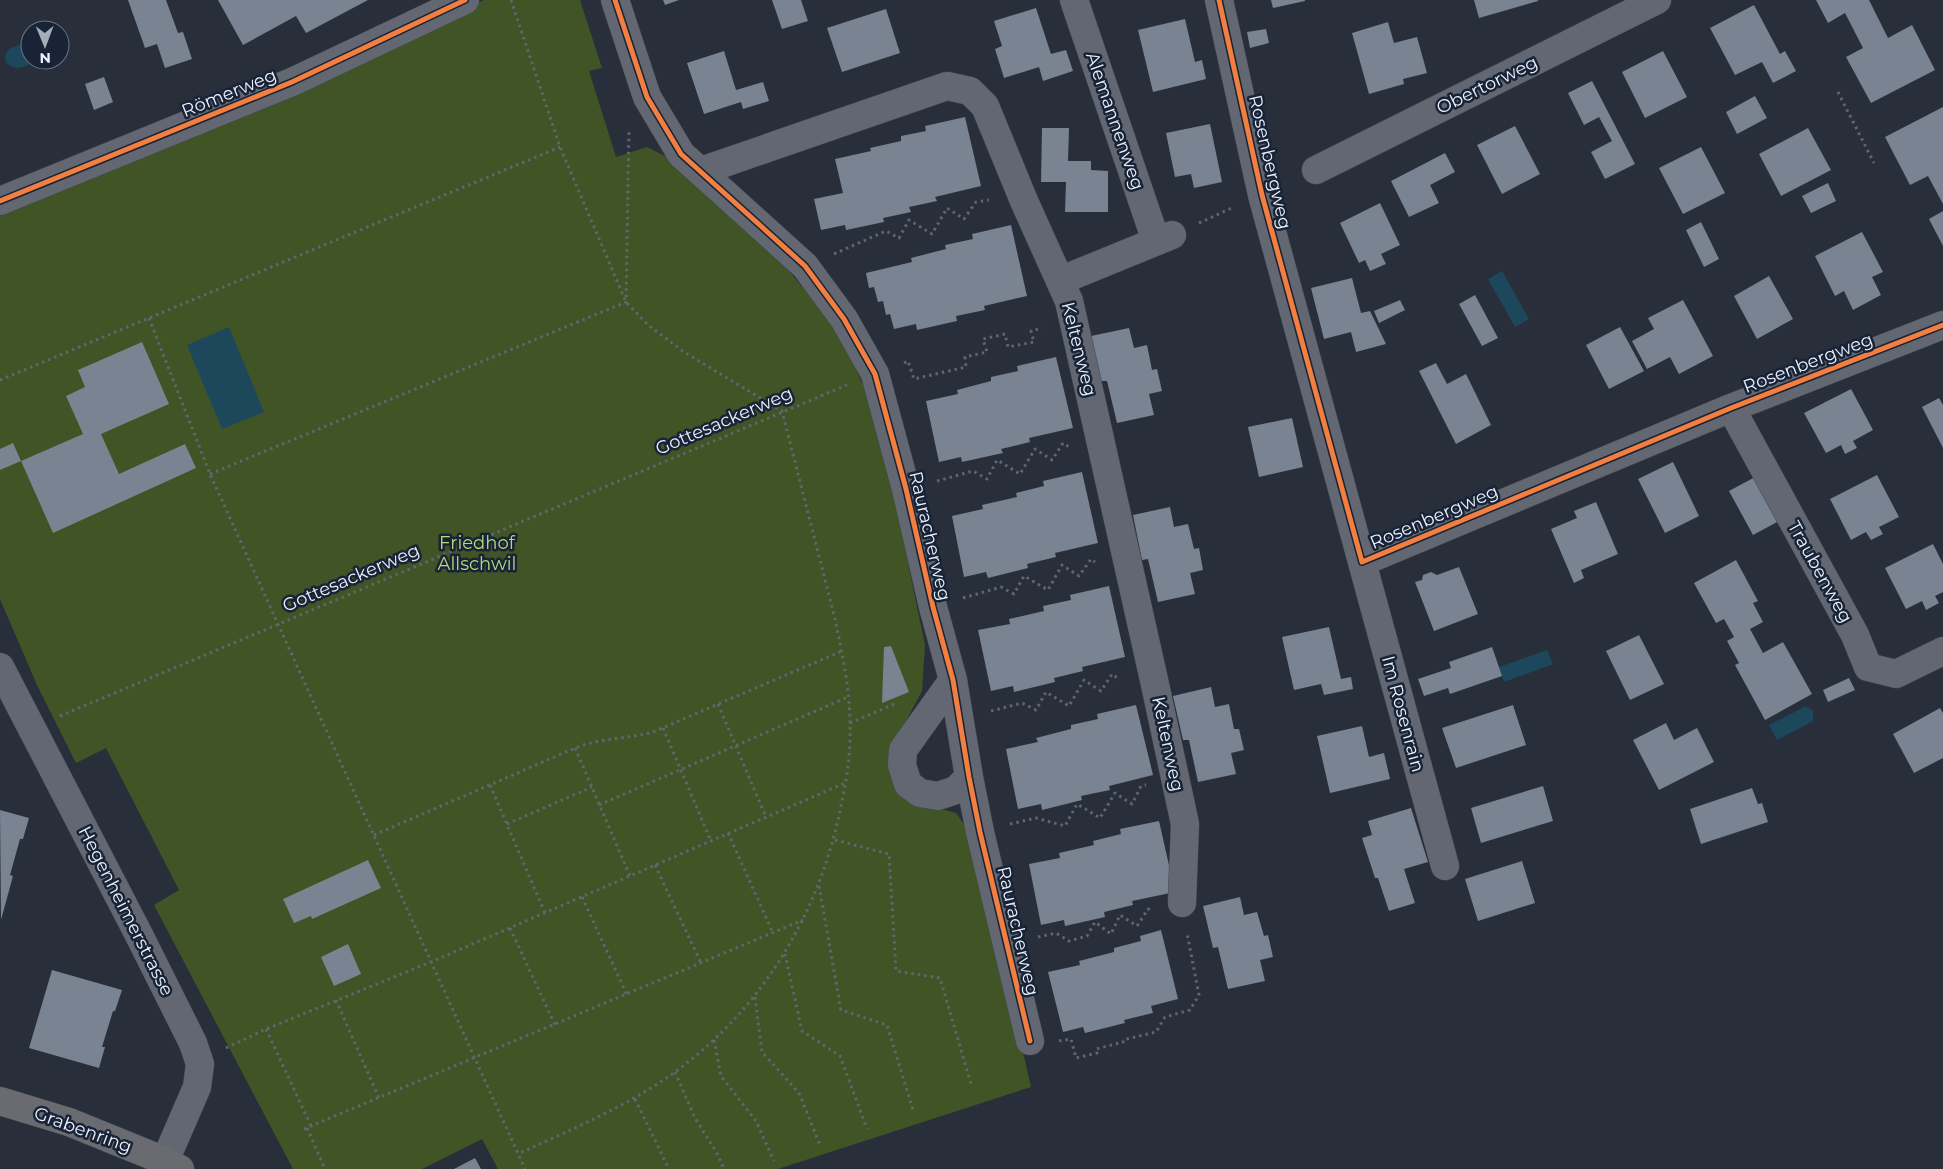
<svg xmlns="http://www.w3.org/2000/svg" width="1943" height="1169" font-family="Montserrat,sans-serif">
  <rect width="100%" height="100%" fill="#282f3a"/>
  <!-- green -->
  <path fill="#405425" d="M484,0h96l22,68 -13,3 27,86 31,-10 18,9 103,92 21,23 36,43 29,51 14,30 14,43 43,207 -3,46 -31,58 -2,14 1,12 9,16 39,17 18,5 10,14 34,125 31,135 -253,82h-280l-16,-30 -60,30h-129l-139,-264 25,-15 -73,-142 -30,15 -39,-78 -37,-86v-389z"/>
  <!-- water -->
  <path fill="#1d485c" d="M30,41v19h10c-11,4 -24,14 -34,2l-1,-6 4,-7z
    M1502,271l27,48 -14,8 -27,-48z
    M229,327l35,85 -42,17 -35,-84z
    M1547,650l6,14 -49,18 -5,-15z
    M1806,706l7,5v10l-36,19 -8,-15z"/>
  <!-- building -->
  <path fill="#798391" d="M128,0h38l12,33 5,-1 9,27 -27,9 -8,-24 -12,4z
    M218,0h150l-62,33 -10,-17 -53,29z
    M663,0h16l-14,5z
    M772,0h29l7,21 -26,8z
    M1271,0h34v1l-32,7z
    M1474,0h64v1l-59,17z
    M1816,0h53l19,38 24,-13 23,45 -64,33 -25,-46 17,-9 -18,-35 -17,10z
    M1754,5l26,49 5,-3 11,20 -23,12 -11,-21 -27,13 -25,-47z
    M1036,8l15,46 15,-4 7,21 -30,10 -4,-14 -35,11 -9,-29 7,-3 -8,-25z
    M886,9l14,44 -58,19 -15,-44z
    M1185,19l10,43 7,-2 4,19 -53,13 -15,-62z
    M1388,22l6,21 23,-6 10,36 -24,6 1,5 -35,10 -17,-61z
    M1266,29l3,14 -19,5 -3,-16z
    M724,51l12,39 27,-8 6,19 -26,8 -2,-7 -37,12 -17,-51z
    M1663,51l24,46 -42,21 -23,-46z
    M104,77l9,25 -19,8 -9,-26z
    M1592,81l43,83 -30,15 -14,-27 21,-11 -13,-24 -15,8 -16,-32z
    M1755,96l12,22 -30,16 -11,-22z
    M1943,107v97l-15,-28 -18,9 -25,-48z
    M965,117l16,69 -46,11 2,4 -28,6 2,5 -28,6 1,4 -38,8 -1,-5 -24,5 -7,-31 29,-6 -8,-34 36,-8 -1,-3 31,-7v-5l25,-5 -1,-5z
    M1210,124l12,58 -28,6 -3,-14 -16,3 -9,-44z
    M1515,126l25,48 -38,20 -25,-49z
    M1042,128h27l-1,33h23v9l17,1v41h-43l1,-30h-25z
    M1808,128l23,42 -50,26 -22,-42z
    M1701,147l24,46 -42,21 -24,-46z
    M1445,153l10,19 -25,13 9,18 -30,14 -18,-36z
    M1828,183l8,18 -25,12 -9,-17z
    M1380,203l20,42 -19,9 5,10 -16,7 -5,-11 -6,3 -19,-40z
    M1943,211v35l-14,-27z
    M1701,222l18,37 -15,8 -18,-37z
    M1011,225l16,71 -43,10 1,4 -29,6 1,5 -40,9 -1,-6 -22,5 -4,-15 -4,1 -3,-14 -5,1 -4,-15 -5,1 -3,-15 46,-11 -1,-4 35,-9 -1,-4 28,-6 -1,-5z
    M1862,232l21,40 -11,5 9,18 -28,15 -9,-19 -9,5 -20,-40z
    M1769,276l24,43 -36,20 -23,-43z
    M1352,278l9,35 9,-2 16,33 -30,8 -5,-20 -27,7 -13,-51z
    M1475,295l23,43 -16,8 -23,-42z
    M1400,300l5,10 -26,13 -5,-12z
    M1683,300l30,56 -34,18 -9,-17 -23,12 -15,-28 22,-12 -6,-11z
    M1620,327l24,44 -35,18 -23,-44z
    M1129,328l5,20 13,-3 5,25 5,-1 5,22 -13,3 5,21 -37,8 -10,-42h-6l-10,-45z
    M142,342l27,62 -68,30 18,40 66,-30 11,24 -143,65 -32,-72 -21,9v-21l13,-6 8,18 62,-27 -17,-38 19,-9 -7,-17z
    M1056,357l17,71 -44,10 1,4 -29,7 2,4 -41,9 -1,-5 -22,5 -13,-61 32,-7 -1,-4 34,-9v-4l27,-6 -1,-5z
    M1436,363l11,21 19,-10 25,51 -35,19 -37,-73z
    M1851,389l22,41 -20,11 4,7 -12,6 -4,-9 -15,8 -22,-40z
    M1939,398l4,7v43l-21,-41z
    M1292,418l11,49 -44,10 -11,-50z
    M1673,462l26,54 -34,17 -27,-54z
    M1082,472l16,71 -43,10 1,4 -29,7 1,4 -40,10 -2,-6 -22,5 -12,-61 31,-7 -1,-4 35,-8 -1,-4 28,-7 -1,-5z
    M1877,475l22,42 -20,10 4,7 -12,6 -5,-8 -15,8 -21,-41z
    M1757,476l24,44 -28,15 -24,-44z
    M1596,502l22,52 -37,16 3,8 -10,5 -23,-54 26,-11 -3,-7z
    M1170,507l4,20 14,-3 6,25 5,-1 4,22 -13,3 5,21 -37,8 -10,-43 -6,1 -9,-45z
    M1933,544l10,20v28l-8,4 4,7 -13,7 -4,-9 -16,8 -21,-41z
    M1736,560l22,41 -5,2 10,19 -13,7 13,24 20,-11 29,52 -47,26 -30,-55 4,-2 -12,-22 7,-4 -10,-18 -8,4 -22,-40z
    M1459,567l19,47 -44,17 -19,-49 7,-2 1,-5 8,-3 6,3z
    M1109,586l16,71 -43,10 1,4 -29,7 1,4 -41,10 -1,-6 -22,5 -13,-61 32,-6 -1,-5 35,-8 -1,-5 28,-6 -1,-5z
    M1329,627l12,52 10,-2 2,12 -29,6 -3,-11 -27,6 -12,-53z
    M1639,635l25,49 -34,16 -24,-49z
    M891,646l18,46 -27,11 2,-56z
    M1492,647l10,29 -52,18 -2,-6 -24,8 -6,-17 33,-11 -2,-6z
    M1849,678l6,12 -27,12 -5,-12z
    M1211,687l4,20 14,-3 5,25h5l5,21 -13,3 5,21 -38,8 -9,-42h-6l-10,-44z
    M1136,705l17,70 -44,11 1,4 -29,6 1,4 -40,10 -1,-6 -23,5 -12,-60 32,-7 -2,-4 35,-9v-4l27,-6 -1,-5z
    M1513,705l13,40 -70,23 -14,-40z
    M1940,708l3,5v45l-29,15 -21,-39z
    M1666,723l8,17 23,-12 17,34 -55,28 -26,-50z
    M1362,726l7,31 15,-4 6,26 -60,14 -13,-57z
    M1543,786l10,35 -72,22 -10,-35z
    M1752,788l6,16 4,-1 6,19 -67,22 -11,-35z
    M1411,808l17,54 -24,7 11,34 -26,8 -11,-33h-3l-13,-40 10,-3 -4,-14z
    M0,810l29,8 -6,21h-3l-10,36 3,1 -12,44z
    M1159,821l16,71 -43,9 1,4 -29,7 1,5 -40,9 -1,-6 -23,5 -12,-61 31,-6 -1,-5 35,-8 -1,-4 28,-7 -1,-5z
    M368,860l13,28 -69,31 -1,-3 -17,7 -11,-24z
    M1522,861l13,42 -57,18 -13,-42z
    M1240,897l4,18 13,-3 7,24 4,-1 5,22 -13,3 5,21 -37,8 -10,-42 -5,1 -10,-42z
    M1161,930l17,69 -27,7 2,7 -29,7 1,3 -40,10 -2,-6 -20,5 -15,-60 32,-7 -1,-4 35,-9v-4l27,-7 -1,-5z
    M348,944l13,30 -27,12 -13,-29z
    M52,970l70,20 -7,21h-2l-11,36h3l-6,21 -70,-20z
    M475,1158l6,11h-27z"/>
  <g fill="none" stroke-linecap="round" stroke-linejoin="round">
    <defs>
      <path id="minor" d="M615,0l32,97 34,57 124,112 39,53 31,55 31,115 27,118 20,73 16,97 11,55 50,209
        M1074,0l82,241
        M1219,0l43,195 100,367 369,-154 212,-83
        M1316,170l341,-170
        M701,171l246,-85 23,5 15,15 39,95 45,100 85,379 31,144 -3,79
        M0,201l292,-119 173,-82
        M1074,275l98,-40
        M1731,408l124,227 13,32 28,7 47,-23
        M1362,562l83,304
        M0,667l139,268 54,108 7,21 -3,23 -32,74
        M953,680l-50,70 -1,15 6,19 12,9 18,3 18,-6 13,-13"/>
      <path id="major" d="M0,1101l69,21 96,39 15,8"/>
    </defs>
    <!-- minor casing -->
    <use href="#minor" stroke="#454b55" stroke-width="29"/>
    <!-- major casing -->
    <use href="#major" stroke="#454b55" stroke-width="29"/>
    <!-- path -->
    <path stroke="#60666f" stroke-width="3" stroke-dasharray="2.5 4" stroke-linecap="butt" d="M511,0l49,147 66,155 22,23 36,27 98,59 53,208c7,34 15,70 15,105 1,28 -3,55 -9,82 -21,106 -78,202 -166,266 -49,35 -103,57 -157,82
      M1838,92l36,71
      M1199,223l35,-16
      M834,254l52,-23 13,7 10,-18 23,14 15,-26 17,11 12,-17 13,-2
      M149,318l61,156 315,695
      M904,363l4,-2 6,18 52,-12 -1,-10 22,-5 -4,-13 22,-5 3,13 26,-5 -3,-11 11,-3
      M0,380l560,-233
      M210,474l416,-172 3,-173
      M937,481l36,-10 14,8 10,-19 23,14 15,-25 17,11 11,-17 6,4
      M963,598l38,-11 13,7 10,-18 24,14 14,-25 17,11 12,-17 4,3
      M718,704l48,113
      M991,711l31,-8 14,7 10,-18 23,14 15,-26 17,11 11,-17 8,6
      M60,716l787,-331
      M850,723l47,-20
      M663,728l48,113
      M575,748l55,128
      M490,785l55,128
      M599,805l249,-108
      M507,824l85,-37
      M1010,824l26,-6 29,8 12,-22 23,14 15,-25 17,11 9,-18 5,-1
      M728,833l45,100
      M374,835l201,-87c25,-10 52,-9 78,-16l189,-81
      M835,840l54,14 7,117 44,7 31,106
      M655,865l46,98
      M819,886l22,124 46,15 26,85
      M582,897l45,98
      M510,928l45,97
      M1038,937l18,-4 13,8 18,-5 8,-14 16,12 9,-19 17,11 11,-17 3,2
      M785,954l17,77 38,25 27,73
      M755,997l7,55 37,41 21,52
      M336,1000l43,98
      M266,1029l45,97
      M714,1040l7,36 35,45 18,40
      M1059,1041l12,-2 5,19 21,-5 -1,-4 27,-7v-2l33,-8 9,-15 25,-7 9,-15 -12,-62
      M226,1048l40,-19 165,-67 414,-179
      M675,1072l20,46 23,37 6,14
      M635,1099l34,70
      M307,1128l18,41
      M304,1129l499,-209"/>
    <!-- minor -->
    <use href="#minor" stroke="#626771" stroke-width="28"/>
    <!-- major -->
    <use href="#major" stroke="#696b70" stroke-width="28"/>
    <defs>
      <path id="cycleway" d="M615,0l32,97 34,57 124,112 39,53 31,55 31,115 27,118 20,73 16,97 11,55 50,209
        M1219,0l43,195 100,367 369,-154 212,-83
        M0,201l292,-119 173,-82"/>
    </defs>
    <!-- cycleway casing -->
    <use href="#cycleway" stroke="#182336" stroke-width="8"/>
    <!-- cycleway -->
    <use href="#cycleway" stroke="#f27e40" stroke-width="5"/>
  </g>
  <g text-anchor="middle" stroke-width="5" stroke-linejoin="round" paint-order="stroke">
    <!-- street labels -->
    <g font-size="18" fill="#e9f1ff" stroke="#182336">
      <text transform="translate(1487 85) rotate(-26)" y="6">Obertorweg</text>
      <text transform="translate(229 93) rotate(-22)" y="6">Römerweg</text>
      <text transform="translate(1115 121) rotate(71)" y="6">Alemannenweg</text>
      <text transform="translate(1270 162) rotate(77)" y="6">Rosenbergweg</text>
      <text transform="translate(1079 349) rotate(76)" y="6">Keltenweg</text>
      <text transform="translate(1808 363) rotate(-21)" y="6">Rosenbergweg</text>
      <text transform="translate(724 421) rotate(-23)" y="6">Gottesackerweg</text>
      <text transform="translate(1434 517) rotate(-23)" y="6">Rosenbergweg</text>
      <text transform="translate(930 536) rotate(77)" y="6">Rauracherweg</text>
      <text transform="translate(1820 572) rotate(61)" y="6">Traubenweg</text>
      <text transform="translate(351 578) rotate(-23)" y="6">Gottesackerweg</text>
      <text transform="translate(1403 714) rotate(75)" y="6">Im Rosenrain</text>
      <text transform="translate(1168 744) rotate(78)" y="6">Keltenweg</text>
      <text transform="translate(126 911) rotate(63)" y="6">Hegenheimerstrasse</text>
      <text transform="translate(1018 931) rotate(77)" y="6">Rauracherweg</text>
      <text transform="translate(83 1130) rotate(20)" y="6">Grabenring</text>
    </g>
    <!-- park labels -->
    <g font-size="18" fill="#b1da7a" stroke="#182336">
      <text x="477" y="549">Friedhof<tspan x="477" dy="21">Allschwil</tspan></text>
    </g>
  </g>
  <!-- north arrow -->
  <g transform="translate(45 45) rotate(179)"><circle r="24" fill="#182336" stroke="#6c7586"/>
  <path d="M0-4L9 19L0 12L-9 19Z" fill="#a5adba"/>
  <text y="-8" font-size="14" font-weight="bold" text-anchor="middle" fill="#e9f1ff">N</text>
  </g>
</svg>
